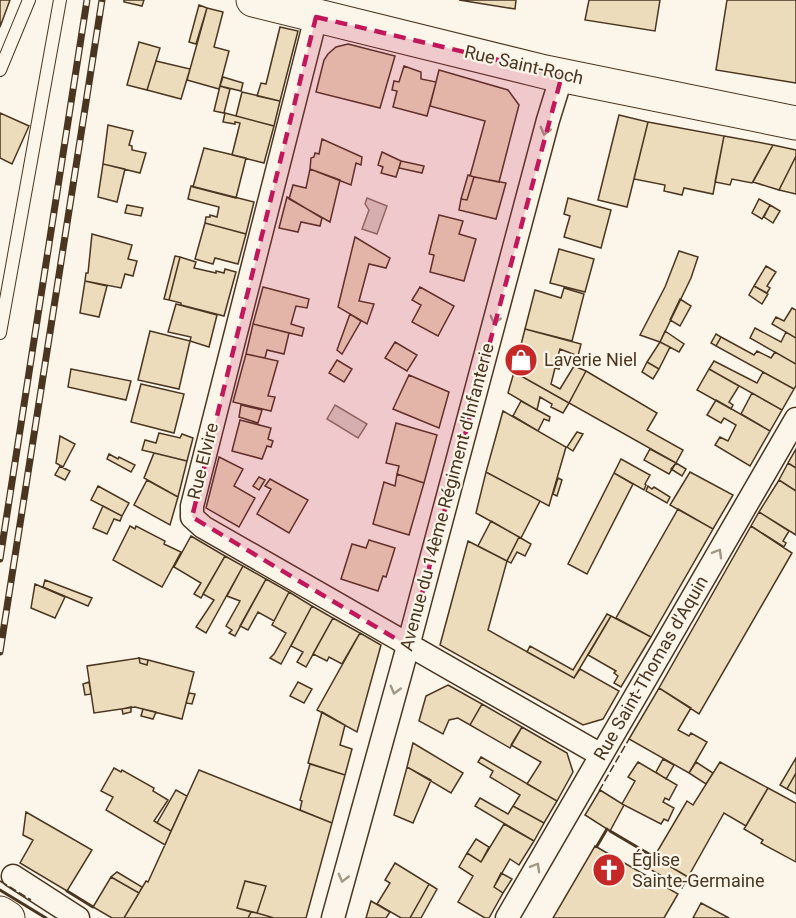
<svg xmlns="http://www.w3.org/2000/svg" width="796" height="918" font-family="Roboto,sans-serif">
  <rect width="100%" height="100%" fill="#fbf6e9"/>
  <!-- water -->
  <path fill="#dcd4c6" stroke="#887966" stroke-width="1.5" d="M367,198l20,8 -10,28 -15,-5 7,-19 -4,-6z
    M335,405l32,19 -9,14 -31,-19z"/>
  <!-- building -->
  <path fill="#ecdcbc" stroke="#4a3520" stroke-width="1.5" d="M0,0h10l-10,27z
    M124,0h20l-2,6 -18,-4z
    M459,0h57l-1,9z
    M589,0h71l-5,31 -70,-11z
    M727,0h69v83l-80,-13z
    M199,5l8,3 -11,36 -7,-2z
    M207,8l16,4 -9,35 15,4 -10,38 -32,-9z
    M280,27l18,4 -18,70 -23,-5 4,-13 5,1z
    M139,42l21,6 -13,42 -20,-5z
    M348,44l47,12 -15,52 -64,-16 8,-32 4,-6 8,-7z
    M156,61l34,8 -9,30 -34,-9z
    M404,66l17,6v7l15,3 -9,34 -34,-9 4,-16 -5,-1 2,-9 5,1z
    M439,70l69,20 11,15 -20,77 -29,-6 15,-55 -55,-15z
    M223,77l20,6 -2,8 -21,-5z
    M220,86l10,3 -6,24 -10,-2z
    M242,92l38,9 -6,25 -38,-10z
    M0,113l29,13 -17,38 -12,-6z
    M225,113l49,13 -10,37 -32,-8 8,-32 -5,-1v2l-12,-2z
    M619,115l29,7 -21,85 -29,-7z
    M648,122l76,14 -11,58 -29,-6 -2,7 -18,-4 1,-6 -31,-6z
    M108,125l25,6 -4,14 3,1v4l14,3 -6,20 -37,-9z
    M724,136l49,9 -21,38 -20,-4 -2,6 -15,-3z
    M322,139l40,18 -1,8 -5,-2 -5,22 -41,-16 1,-11 3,-1 1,-4 4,1z
    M773,145l23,5v6l-17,34 -26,-8z
    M204,148l42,10 -10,40 -43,-11z
    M382,152l19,9 -5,16 -15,-4 2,-6 -5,-2z
    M796,156v38l-17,-4z
    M401,161l23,5 -2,7 -23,-5z
    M103,164l22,5 -8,33 -19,-5z
    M310,169l30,11 -10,42 -41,-23 4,-14 13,3z
    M468,175l6,2 -7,23 -6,-1z
    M474,177l32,6 -10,36 -37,-9 2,-11 6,1z
    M191,186l63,16 -8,32 -41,-11 1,-6h4v-2l7,2 2,-10 -31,-8z
    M287,197l35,21 -2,8 -19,-4 -3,10 -19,-4z
    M568,198l43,12 -10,38 -37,-11 6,-21 -6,-2z
    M759,199l11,6 -8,14 -10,-6z
    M127,205l16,3 -2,8 -16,-3z
    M770,205l10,6 -7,12 -9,-6z
    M439,215l24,6 -4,13 17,5 -12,42 -34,-9 4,-17 -5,-1z
    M205,223l41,11 -8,30 -23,-6 -2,6 -18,-5z
    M92,234l40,11 -4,14 9,2 -4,15 -8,-2 -4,14 -36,-7 1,-8h2z
    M355,237l35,21 -4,10 -17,-4 -10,37 15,3 -7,20 -29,-17z
    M559,249l35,10 -9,33 -35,-9z
    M679,251l19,6 -7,21 -31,64 -20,-7 25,-48z
    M175,256l5,1 -11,43 -5,-1z
    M180,257l16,5 -2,6 22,5v-2l8,2 1,-4 11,3 -12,44 -43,-11v-2l-12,-3z
    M766,266l10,6 -9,14 3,2 -3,5 -13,-7z
    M85,281l22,5 -8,31 -19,-4z
    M754,286l14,8 -6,10 -13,-9z
    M263,287l46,12 -2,9 -11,-2 -5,18 13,4 -2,8 -49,-12z
    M420,287l34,19 -16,30 -26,-14 9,-17 -9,-5z
    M564,288l20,6 -12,47 -47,-12 10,-39 26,8z
    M680,299l11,7 -11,20 -10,-6z
    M176,304l41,11 -8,32 -19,-6 1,-4 -23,-5z
    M792,308l4,2v28l-24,-14 4,-7 8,4z
    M350,314l11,7 -19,33 -5,-4z
    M253,324l36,9 -5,21 -17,-4 -2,8 -19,-4z
    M755,328l26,14 5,-10 10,6v26l-46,-26z
    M525,329l56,15 -3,12 -18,-7 -3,10 4,1 -2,9 -4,-1 -4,16 9,5 14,-23 12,5 -17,32 -55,-31z
    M150,331l40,10 -11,48 -41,-9z
    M665,331l19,13 -5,8 -19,-10z
    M716,334l5,3 -5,9 -5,-3z
    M721,337l33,18 3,-4 14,7 4,-6 21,12v22l-2,3 -78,-43z
    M395,342l22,13 -10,16 -22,-13z
    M660,342l10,5 -11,22 -12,-7z
    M246,354l32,7 -10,35 7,1 -4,14 -38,-9z
    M337,360l15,9 -8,13 -15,-9z
    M714,361l43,22 6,-11 31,17 -12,21 -73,-41z
    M647,362l12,7 -6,10 -11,-7z
    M71,369l60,12 -5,19 -58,-13z
    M709,369l30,17 -10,16 4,3 -2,4 -34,-19z
    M586,371l71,42 -10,17 36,20 -7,13 -107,-60z
    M514,372l55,31 -6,10 -12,-6 1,-3 -12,-7 -3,13 -29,-17z
    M409,375l40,17 -10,36 -46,-19z
    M141,384l43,10 -10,39 -43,-11z
    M752,393l30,17 -12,21 -29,-17z
    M716,400l54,31 -20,35 -35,-21 5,-8 8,4 8,-16 -12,-7 -3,5 -14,-8z
    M521,401l29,16 -1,4 -5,-2 -6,12 -25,-15z
    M241,405l21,5 -4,13 -19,-6z
    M503,411l63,36 -17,59 -63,-34z
    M240,420l31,8 -3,11 5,2 -2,6 -4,-1 -5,13 -30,-8z
    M396,423l41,12 -13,48 -27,-9 2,-8 -13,-3z
    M577,432l6,2 -10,17 -6,-4z
    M159,433l21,5 2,-4 11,4 -6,23 -45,-11 3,-10 11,3z
    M60,436l15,8 -12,23 -7,-4z
    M650,449l26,14 -7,11 -25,-14z
    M796,449v19l-8,-5z
    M154,453l33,8 -9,36 -34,-19z
    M109,454l9,5 1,-2 16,8 -4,7 -24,-13z
    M219,457l24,12 -9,17 21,12 -16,29 -33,-19z
    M621,459l29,16 -5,9 1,1 -2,5 -30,-17z
    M676,463l10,6 -4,7 -11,-7z
    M788,463l8,5v23l-17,-11z
    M60,466l10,5 -5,9 -10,-5z
    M486,472l54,29 -19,37 -45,-25z
    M690,472l43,23 -20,34 -43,-24z
    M614,473l19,11 -46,90 -19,-10z
    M397,474l27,9 -15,52 -36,-11 11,-42 11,4z
    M259,477l6,3 -6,10 -6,-4z
    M558,478l4,2 -5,16 -4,-2z
    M270,479l38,21 -19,33 -32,-19 14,-25 -6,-3z
    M147,480l31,17 -8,28 -36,-20z
    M779,480l17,11v44l-37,-23z
    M98,486l31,17 -7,13 -31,-16z
    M648,486l4,3 2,-2 16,10 -3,6 -21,-12z
    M103,506l19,10 -2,5 -6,-2 -7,15 -14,-6z
    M678,509l35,20 -62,108 -35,-19z
    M759,512l30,19 -6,10 3,2 -2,4 -33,-21z
    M491,521l28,16 -12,24 -29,-15z
    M130,526l5,3 1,-3 29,15 -1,3 17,8 -19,35 -49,-27z
    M751,526l41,27 -93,161 -40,-26z
    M191,536l34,20 -24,42 -7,-4 7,-11 -27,-16z
    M519,537l12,7 -6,12 -8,-4 -6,11 -4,-2z
    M369,540l26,8 -9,29 -3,-1 -5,15 -37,-12 11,-35 14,4z
    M468,541l39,20 -19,69 86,48 6,-9 39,22 -16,28 -20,6 -143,-80z
    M225,556l18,10 -37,67 -10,-6 18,-27 -11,-6z
    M243,566l23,13 -31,57 -6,-3 3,-3 -6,-4 14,-25 -13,-5z
    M266,579l23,13 -15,29 -16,-9 -10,18 -8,-4z
    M45,580l47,18 -4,8 -45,-19z
    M35,584l30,13 -10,21 -24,-10z
    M289,592l23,14 -31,58 -11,-6 4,-4 12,-21 -14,-8z
    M312,606l21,12 -27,49 -9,-5 6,-10 -12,-6z
    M607,614l4,2 -37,62 -47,-26 3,-6 43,24z
    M611,616l40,21 -30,50 -7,-4 4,-7 -4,-3 2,-2 -28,-16z
    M333,618l27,15 -18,31 -13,-7 -2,4 -14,-7z
    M360,633l21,12 -24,87 -40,-22z
    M139,658l9,2 -1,5 -7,-2z
    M139,658l1,5 7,2 1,-5 46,12 -12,47 -47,-12 -41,6 -7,-47z
    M89,682l2,12 -6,1 -2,-11z
    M298,682l14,7 -8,14 -14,-7z
    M448,685l34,19 -12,21 -12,-7 -9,2 -6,14 -24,-13 7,-25z
    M659,688l32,20 -13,22 11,6 2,-3 16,9 -18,31 -60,-34z
    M189,693l6,1 -3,10 -6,-1z
    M482,704l40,23 -12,21 -40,-23z
    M131,707v5l-8,2 -1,-5z
    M143,709l13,3 -3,7 -12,-3z
    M322,712l23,13 -5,20 12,4 -7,26 -37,-12z
    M522,727l45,26 6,19 -16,29 -30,-17 14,-22 -30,-17z
    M413,743l50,30 -12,20 -44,-26z
    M481,757l76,44 -13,22 -31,-17 7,-11 -30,-18 3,-6 -15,-9z
    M796,758v15l-9,16 -7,-4z
    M663,759l11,6 -8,14 -10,-7z
    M638,762l39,23 -8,15 -4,-2 -2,4 11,6 -6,13 -4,-2 -3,5 -39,-20 13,-23 -7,-4z
    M696,762l17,11 -7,11 -17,-11z
    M720,762l48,26 -22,38 -22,-13 -36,64 -34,-20 33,-56 6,4z
    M310,764l35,11 -13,48 -32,-13 2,-9 -2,-1z
    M407,767l24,13 -18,43 -19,-8z
    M114,768l7,4 1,-2 32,18 -1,3 15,9 -14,21 17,10 -6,14 -59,-35 7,-13 -12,-6z
    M199,770l133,53 -26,95h-32l-17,-5 9,-27 -21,-5 -8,27 14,4 -3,6h-124l22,-37 2,1z
    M796,773v21l-9,-5z
    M768,788l28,15v59l-35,-19 2,-3 -19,-11z
    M176,790l11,6 -16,35 -14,-8z
    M600,790l24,15 -14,26 -25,-16z
    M480,798l28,16 5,-8 31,17 -10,18 -59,-35z
    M26,812l66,38 -25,41 -47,-28 13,-23 -10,-5z
    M504,824l30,17 -15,24 -9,-6 -16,28 9,6 -14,25h-4l-27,-16 15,-26 -14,-9 8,-14 14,9z
    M476,839l13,8 -8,15 -14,-9z
    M595,846l83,48 -14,24h-111z
    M654,857l34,20 -6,11 -34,-20z
    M395,863l34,21 -19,34h-9l-24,-14 13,-21 -5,-3z
    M117,872l25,15 -3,6 -28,-16z
    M501,873l11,6 -9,14 -9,-6z
    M111,877l28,16 -15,25h-12l-19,-11z
    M245,881l21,5 -9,27 -20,-5z
    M429,884l8,5 -16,29h-11z
    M371,901l19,11 -4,6h-20z
    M701,903l28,15h-36z
    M251,912l6,1 17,5h-26z"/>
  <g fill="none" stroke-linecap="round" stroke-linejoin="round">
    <defs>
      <path id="lane" d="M0,70l29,-70
        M0,333l60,-333"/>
      <path id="street" d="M316,17l-124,489v11l11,10 398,228
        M13,876l65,42
        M333,918l75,-272 140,-526 14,-45
        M507,918l289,-499"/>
      <path id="secondary" d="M253,0l292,72 251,51
        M0,913l8,5"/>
    </defs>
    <!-- lane casing -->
    <use href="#lane" stroke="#4a3520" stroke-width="14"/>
    <!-- street casing -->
    <use href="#street" stroke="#4a3520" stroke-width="25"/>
    <!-- secondary casing -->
    <use href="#secondary" stroke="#4a3520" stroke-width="35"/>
    <!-- lane -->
    <use href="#lane" stroke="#fbf6e9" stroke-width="12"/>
    <!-- street -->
    <use href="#street" stroke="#fbf6e9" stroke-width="22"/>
    <!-- secondary -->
    <use href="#secondary" stroke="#fbf6e9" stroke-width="33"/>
    <defs>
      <path id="rail" d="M0,559l87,-559
        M0,652l102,-652"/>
    </defs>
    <!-- rail casing -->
    <use href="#rail" stroke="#4a3520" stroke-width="7"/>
    <!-- rail -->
    <use href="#rail" stroke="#fbf6e9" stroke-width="4.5" stroke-dasharray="14" stroke-linecap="butt"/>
    <!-- fence -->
    <path stroke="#4a3520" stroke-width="1.5" stroke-dasharray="8 3" stroke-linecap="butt" d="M599,791l30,-52
      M0,881l31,19"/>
    <!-- wall -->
    <path stroke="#4a3520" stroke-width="3" d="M610,831l44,26
      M597,846l10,-17
      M0,890l46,28
      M67,891l26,16"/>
  </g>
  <!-- one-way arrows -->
  <defs><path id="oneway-chevron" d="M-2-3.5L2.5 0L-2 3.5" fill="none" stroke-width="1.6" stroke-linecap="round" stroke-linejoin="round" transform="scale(1.5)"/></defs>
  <g stroke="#a29684">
    <use href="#oneway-chevron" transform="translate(545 131) rotate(105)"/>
    <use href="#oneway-chevron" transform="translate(495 320) rotate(105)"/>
    <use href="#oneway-chevron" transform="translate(718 553) rotate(-60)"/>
    <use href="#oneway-chevron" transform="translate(395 690) rotate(105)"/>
    <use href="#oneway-chevron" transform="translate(536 867) rotate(-60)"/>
    <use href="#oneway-chevron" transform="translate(343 878) rotate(105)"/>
  </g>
  <!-- marked area -->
  <path fill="#c2185b" fill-opacity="0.2" stroke="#c2185b" stroke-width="4.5" stroke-dasharray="12 8" stroke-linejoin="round" d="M316,17l246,58 -154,571 -216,-129z"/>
  <!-- icons -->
  <defs>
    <symbol id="shop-disc" viewBox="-11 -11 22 22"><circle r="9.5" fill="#c62828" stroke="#fbf6e9"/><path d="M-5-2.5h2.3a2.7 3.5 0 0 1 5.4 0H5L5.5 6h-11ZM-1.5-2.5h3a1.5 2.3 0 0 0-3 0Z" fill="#fff"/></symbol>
    <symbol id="church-disc" viewBox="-11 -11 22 22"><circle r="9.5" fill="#c62828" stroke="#fbf6e9"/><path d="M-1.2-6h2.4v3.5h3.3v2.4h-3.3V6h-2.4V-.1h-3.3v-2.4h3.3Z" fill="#fff"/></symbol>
  </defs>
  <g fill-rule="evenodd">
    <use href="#shop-disc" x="502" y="341" width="38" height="38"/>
    <use href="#church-disc" x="590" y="851" width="38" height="38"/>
  </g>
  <g text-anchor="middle" stroke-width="4.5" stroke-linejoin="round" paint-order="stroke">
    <!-- street labels -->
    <g font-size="18" fill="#4a3520" stroke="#fbf6e9">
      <text transform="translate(524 65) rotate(13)" y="6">Rue Saint-Roch</text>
      <text transform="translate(203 461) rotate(-76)" y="6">Rue Elvire</text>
      <text transform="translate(447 497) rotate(-75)" y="6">Avenue du 14ème Régiment d'Infanterie</text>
      <text transform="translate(651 668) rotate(-60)" y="6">Rue Saint-Thomas d'Aquin</text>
    </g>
    <!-- poi labels -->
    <g font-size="18" fill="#4a3520" stroke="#fbf6e9" text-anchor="start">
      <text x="544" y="366">Laverie Niel</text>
      <text x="632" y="866">Église<tspan x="632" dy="21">Sainte-Germaine</tspan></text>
    </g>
  </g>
</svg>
